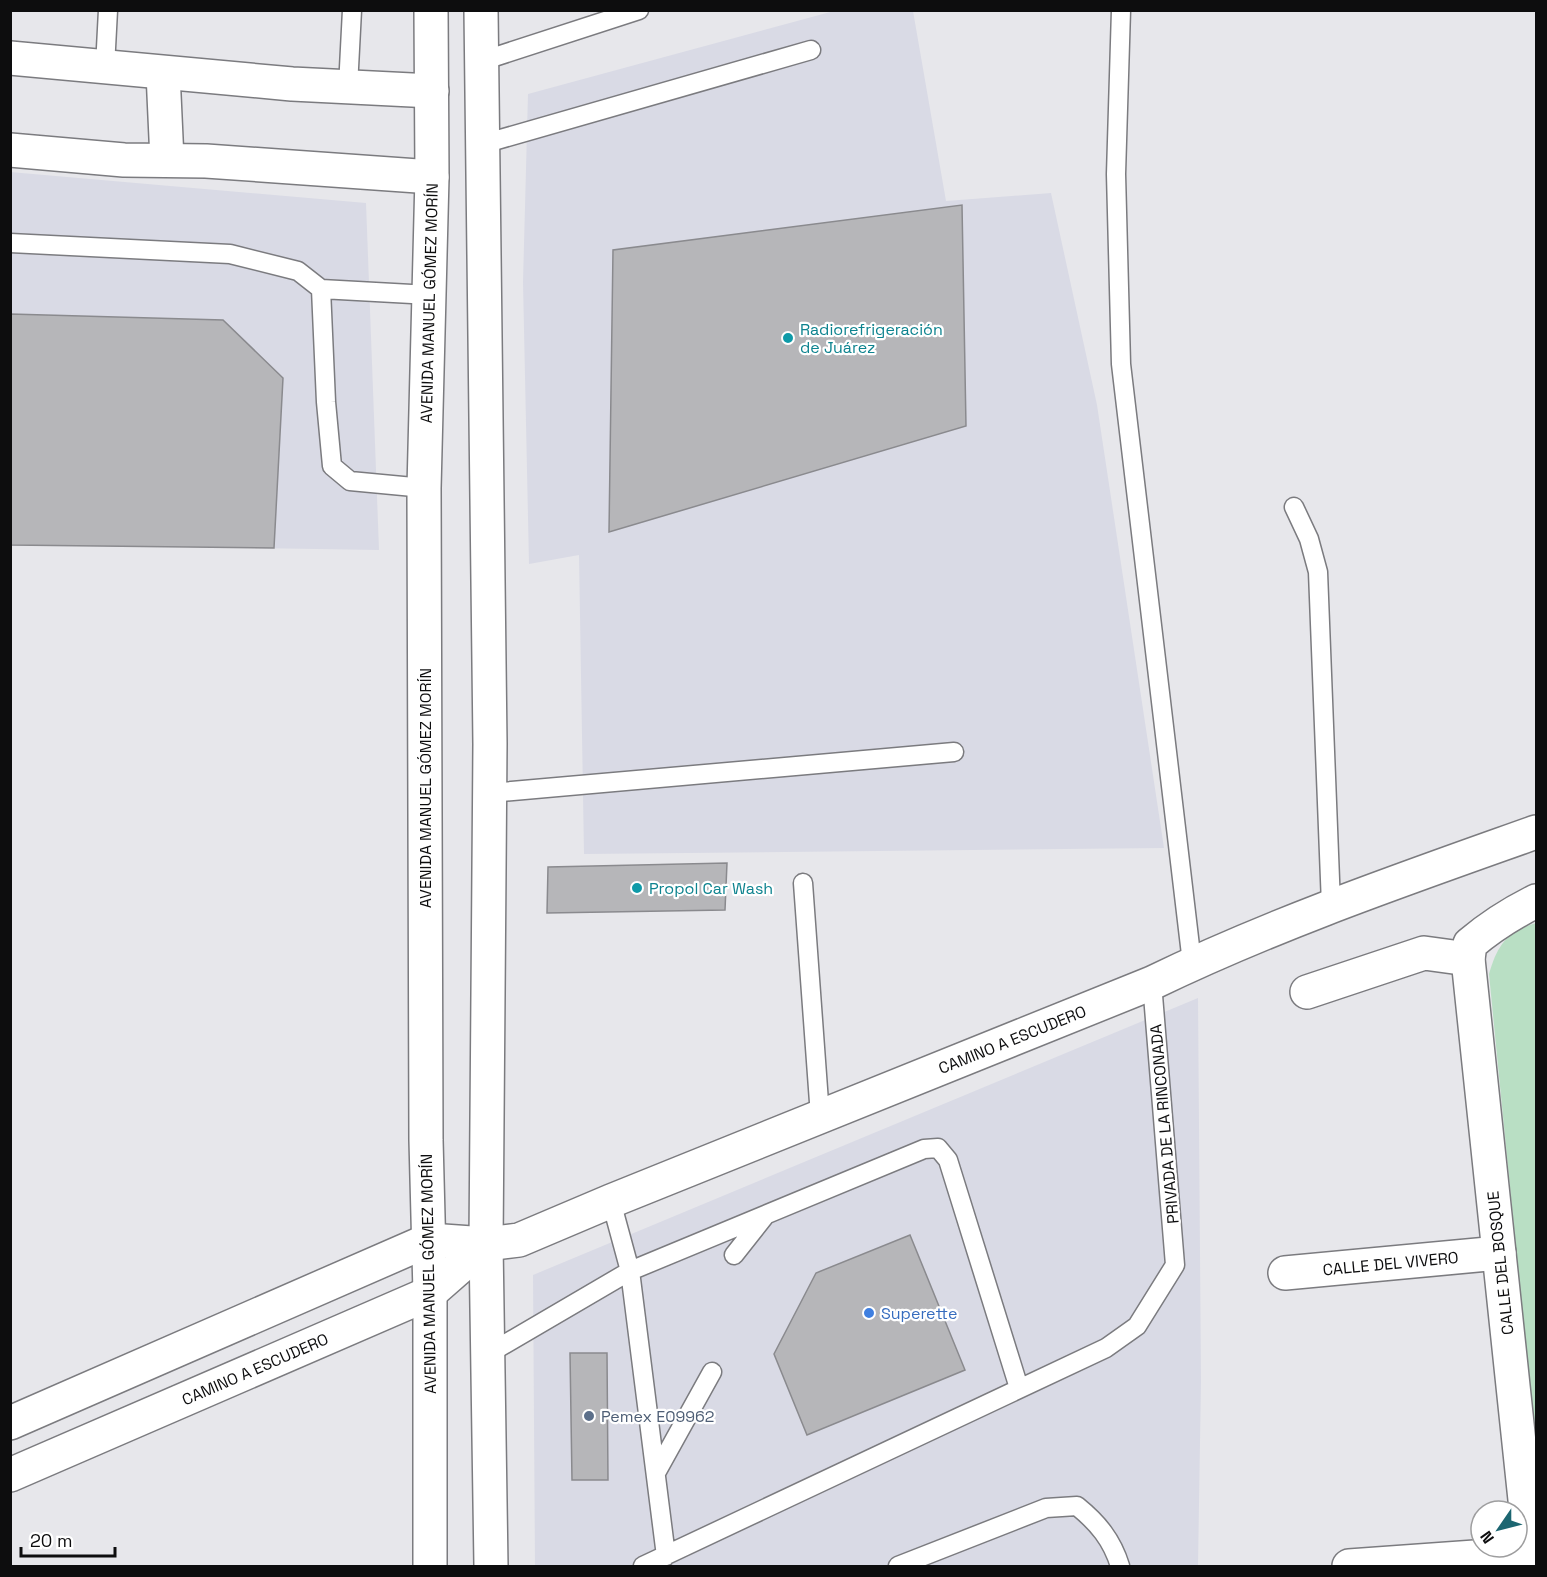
<svg xmlns="http://www.w3.org/2000/svg" width="1547" height="1577" font-family="'Space Grotesk',sans-serif">
  <rect width="100%" height="100%" fill="#e7e7eb"/>
  <!-- built -->
  <path fill="#d9dae5" d="M834,11h79l33,190 105,-8 46,212 67,443 -580,6 -5,-299 -50,9 -6,-282 5,-188z
    M10,172l356,31 13,347 -368,-6z
    M1198,998l3,383 -3,185h-663l-2,-291z"/>
  <!-- green -->
  <path fill="#b9dfc4" d="M1536,923v529l-47,-478c8,-28 18,-43 47,-51z"/>
  <!-- building -->
  <path fill="#b6b6b9" stroke="#8a8a8e" stroke-width="1.5" d="M962,205l4,221 -357,106 4,-282z
    M10,314l213,6 60,58 -9,170 -264,-3z
    M727,863l-2,47 -178,3 1,-46z
    M910,1235l55,135 -158,65 -33,-81 42,-81z
    M570,1353h37l1,127h-36z"/>
  <g fill="none" stroke-linecap="round" stroke-linejoin="round">
    <defs>
      <path id="lane" d="M1121,10l-5,164 5,190 71,599
        M482,61l157,-51
        M105,67l3,-57
        M348,87l4,-77
        M483,144l328,-94
        M10,243l220,11 68,17 23,18 5,113 6,64 18,15 74,7
        M321,289l109,6
        M1294,507l15,32 9,33 13,333
        M490,793l464,-41
        M803,883l17,233
        M734,1255l30,-38
        M488,1354l142,-83 -19,-70
        M656,1473l56,-101
        M666,1556l-36,-285 294,-122 14,-1 10,12 71,228
        M643,1566l463,-218 31,-22 38,-61 -23,-282
        M898,1566l148,-58 31,-2c21,17 35,34 43,60"/>
      <g id="street">
        <path d="M10,58l282,26 140,7"/>
        <path d="M163,73l4,87"/>
        <path d="M10,150l114,10 82,1 226,16"/>
        <path d="M1307,992l117,-39 44,6"/>
        <path id="s1" d="M1285,1273l214,-20"/>
        <path d="M1349,1566l182,-13"/>
        <path d="M1532,1566l-64,-607 2,-15c21,-18 42,-31 66,-43"/>
      </g>
      <g id="secondary">
        <path id="s2" d="M10,1423l419,-183 57,4 33,-4 92,-39 541,-218c124,-60 255,-105 384,-151"/>
        <path id="s3" d="M10,1475l420,-182 56,-49"/>
      </g>
      <g id="primary">
        <path d="M481,10l9,734 -4,500 5,322"/>
        <path id="s4" d="M430,1566v-273l-4,-153 -2,-652 8,-311 -1,-167"/>
      </g>
    </defs>
    <!-- lane casing -->
    <use href="#lane" stroke="#7b7b7f" stroke-width="21"/>
    <!-- street casing -->
    <use href="#street" stroke="#7b7b7f" stroke-width="36"/>
    <!-- secondary casing -->
    <use href="#secondary" stroke="#7b7b7f" stroke-width="36"/>
    <!-- primary casing -->
    <use href="#primary" stroke="#7b7b7f" stroke-width="36"/>
    <!-- lane -->
    <use href="#lane" stroke="#fff" stroke-width="18"/>
    <!-- street -->
    <use href="#street" stroke="#fff" stroke-width="33"/>
    <!-- secondary -->
    <use href="#secondary" stroke="#fff" stroke-width="33"/>
    <!-- primary -->
    <use href="#primary" stroke="#fff" stroke-width="33"/>
  </g>
  <!-- markers -->
  <g fill="#0f9aa8" stroke="#fff" stroke-width="2">
    <circle cx="788" cy="338" r="6"/>
    <circle cx="637" cy="888" r="6"/>
  </g>
  <circle fill="#3f7fe0" stroke="#fff" stroke-width="2" cx="869" cy="1313" r="6"/>
  <circle fill="#5c6f8a" stroke="#fff" stroke-width="2" cx="589" cy="1416" r="6"/>
  <g text-anchor="middle" stroke-width="4.5" stroke-linejoin="round" paint-order="stroke">
    <!-- street labels -->
    <g font-size="16" fill="#0d0d0e" stroke="#fff">
      <text dy="6" stroke="none"><textPath href="#s4" startOffset="1263">AVENIDA MANUEL GÓMEZ MORÍN</textPath></text>
      <text transform="translate(425 788) rotate(-90)" y="6">AVENIDA MANUEL GÓMEZ MORÍN</text>
      <text dy="6" stroke="none"><textPath href="#s2" startOffset="1080">CAMINO A ESCUDERO</textPath></text>
      <text transform="translate(1164 1124) rotate(-95)" y="6">PRIVADA DE LA RINCONADA</text>
      <text dy="6" stroke="none"><textPath href="#s1" startOffset="106">CALLE DEL VIVERO</textPath></text>
      <text transform="translate(1500 1263) rotate(-96)" y="6">CALLE DEL BOSQUE</text>
      <text transform="translate(428 1274) rotate(-91)" y="6">AVENIDA MANUEL GÓMEZ MORÍN</text>
      <text dy="6" stroke="none"><textPath href="#s3" startOffset="267">CAMINO A ESCUDERO</textPath></text>
    </g>
    <!-- culture labels -->
    <g font-size="16" fill="#0d838f" stroke="#fff" text-anchor="start">
      <text x="800" y="335">Radiorefrigeración<tspan x="800" dy="18">de Juárez</tspan></text>
      <text x="649" y="894">Propol Car Wash</text>
    </g>
    <!-- shop labels -->
    <g font-size="16" fill="#366cbe" stroke="#fff" text-anchor="start">
      <text x="881" y="1319">Superette</text>
    </g>
    <!-- service labels -->
    <g font-size="16" fill="#4e5e75" stroke="#fff" text-anchor="start">
      <text x="601" y="1422">Pemex E09962</text>
    </g>
  </g>
  <!-- border -->
  <rect width="1547" height="1577" fill="none" stroke="#0d0d0e" stroke-width="24"/>
  <!-- north arrow -->
  <g transform="translate(1499 1529) rotate(235)"><circle r="28" fill="#ffffff" stroke="#9e9e9f" stroke-width="1.5"/>
  <path d="M0-4.5L10 22L0 15L-10 22Z" fill="#1c6671"/>
  <text y="-9" font-size="16" font-weight="bold" text-anchor="middle" fill="#0d0d0e">N</text>
  </g>
  <!-- scale -->
  <path d="M21 1547v9h94v-9" fill="none" stroke="#0d0d0e" stroke-width="3"/>
  <text x="30" y="1547" font-size="18" fill="#0d0d0e" stroke="#ffffff" stroke-width="4.5" paint-order="stroke">20 m</text>
</svg>
